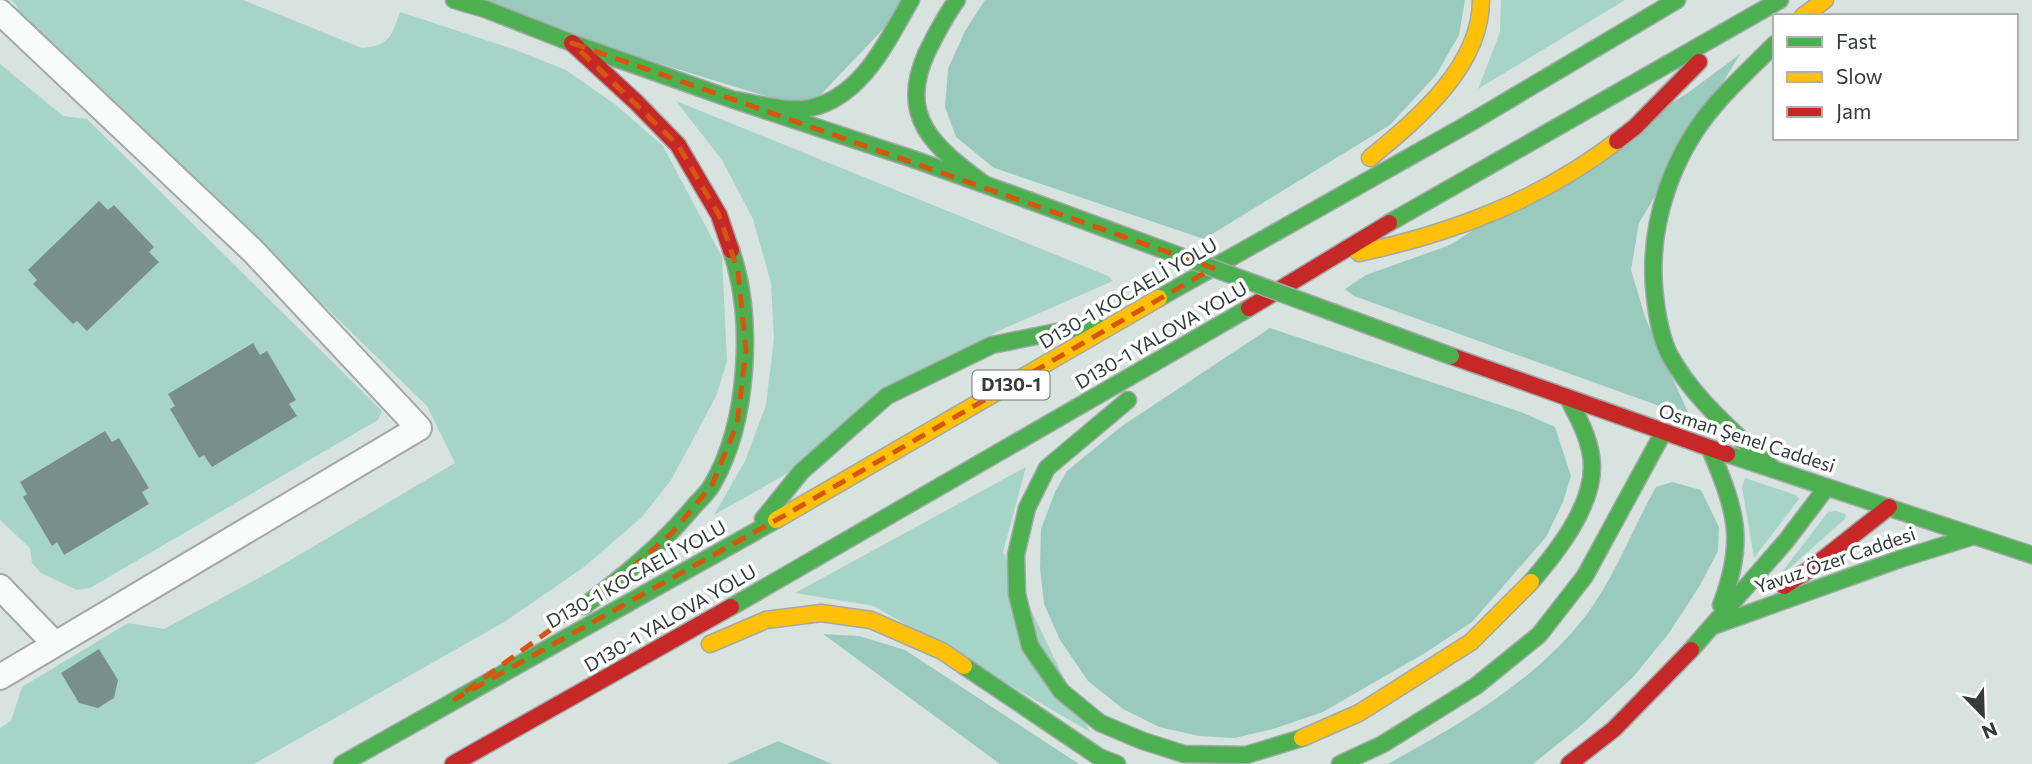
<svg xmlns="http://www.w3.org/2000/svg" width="2032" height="764" font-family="Commissioner,sans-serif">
  <rect width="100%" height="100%" fill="#d8e3e0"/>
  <!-- green -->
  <path fill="#a6d4c7" d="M11,0h232l119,48c27,-2 30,-12 38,-36l113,37 53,21 50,35 47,41 59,111 5,104 -10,33 -20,38 -26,48 -29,37 -58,50 -78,54 -252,143h-254v-36l11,-7 11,-34 106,-64 36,6 106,-57 185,-109 -28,-57 -171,-167 -232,-214 -8,-20z
    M1501,0h124l-147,89 22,-57z
    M0,64l63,52 24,3 295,292 -4,9 -288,168 -13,2 -36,-17 -9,-10 -2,-15 -30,-28z
    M676,101l432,175 5,5 -117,51 -215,145 -67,38 31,-54 21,-56 8,-67 -3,-55 -18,-64 -31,-59z
    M1026,467l-23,85 87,180 -216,-126 -79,-13z
    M1745,478l51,17 3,4 -45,59 -12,-71z
    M1836,511l10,3 -1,5 -70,62 53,-69z"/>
  <!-- forest -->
  <path fill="#99cabd" d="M454,0h457l-104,109z
    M985,0h480l-6,35 -23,40 -46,50 -186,114 -210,-71 -38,-31 -11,-30 3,-38 17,-38z
    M1740,54l-101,169 -8,47 14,47 45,100 -336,-121 -9,-7 21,-14 84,-30 239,-153z
    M1270,328l251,84 34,15 16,49 -8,26 -17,35 -74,85 -47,31 -102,59 -50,17 -39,9 -35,-2 -40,-9 -36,-18 -35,-28 -28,-41 -16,-36 -4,-36 1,-39 14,-37 12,-21 55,-45z
    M1672,482l29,8 18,37 -1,24 -19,36 -30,46 -35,43 -50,47 -51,41h-145c72,-40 148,-83 199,-150 27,-36 47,-88 69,-127z
    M823,634l36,2 46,14 174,114h-79z
    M778,741l54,23h-105z"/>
  <!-- building -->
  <path fill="#798f8b" d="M99,201l9,9 6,-5 40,42 -5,5 10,10 -72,69 -10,-10 -4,3 -40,-40 4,-4 -9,-10z
    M253,343l7,12 7,-4 29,49 -7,4 8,12 -85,51 -8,-12 -5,3 -29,-49 5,-3 -7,-12z
    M105,431l7,11 7,-4 30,50 -7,4 7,12 -85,51 -7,-13 -5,4 -29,-49 4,-3 -7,-12z
    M99,649l19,31 -4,18 -16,10 -19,-5 -18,-30z"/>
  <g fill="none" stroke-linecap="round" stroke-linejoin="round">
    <defs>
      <path id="street" d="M0,12l253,239 166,177 -419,249
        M0,587l55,57"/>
      <path id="fast" d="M454,0l31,9 87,34 162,57 179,59 115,41
        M957,0c-12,16 -21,34 -30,52 -30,65 7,95 57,132
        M734,100c23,3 52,13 76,8 52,-11 77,-67 101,-108
        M1389,223l391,-223
        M1159,298l309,-174 209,-124
        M1128,400l-81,68 -20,40 -11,47 1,39 13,52 31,45 39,32 43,18 41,13 62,1 56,-17
        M1710,449c26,62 36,91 11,156
        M1727,454l305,101
        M1772,468c-36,-35 -79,-69 -103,-114 -10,-21 -13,-45 -15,-67 -5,-66 19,-133 61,-182 19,-22 40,-41 60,-61
        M763,519l38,-47 86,-76 105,-51 104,-21
        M1531,582c25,-29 61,-74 61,-115 0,-24 -12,-46 -23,-67
        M584,606c40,-30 79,-62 111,-101 6,-6 13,-13 17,-20 37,-63 42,-167 19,-235
        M731,607l518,-299
        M1713,626l187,-67 74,-23
        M1691,650l95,-109 41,-54
        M964,666l135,91 18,7
        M342,764l434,-244
        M1340,764l43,-20 93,-58 63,-51 46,-59 78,-143"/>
      <path id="slow" d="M1803,16l22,-16
        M1370,158c47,-39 111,-91 111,-158
        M1359,253c94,-20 181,-53 258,-112
        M776,520l383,-222
        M710,644l56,-24 55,-7 50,7 71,31 22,15
        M1302,738l57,-25 112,-71 60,-60"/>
      <path id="jam" d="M572,43l64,59 42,43 41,70 12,35
        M1617,141l18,-14 64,-65
        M1249,308l140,-85
        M1451,356l276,98
        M1784,586l29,-19 76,-60
        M453,764l278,-157
        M1569,764l45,-35 77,-79"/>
    </defs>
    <!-- street casing -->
    <use href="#street" stroke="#a1a9a7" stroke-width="28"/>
    <!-- fast casing -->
    <use href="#fast" stroke="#a1a9a7" stroke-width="19"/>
    <!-- slow casing -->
    <use href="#slow" stroke="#a1a9a7" stroke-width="19"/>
    <!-- jam casing -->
    <use href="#jam" stroke="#a1a9a7" stroke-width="19"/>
    <!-- street -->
    <use href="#street" stroke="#f9fbfa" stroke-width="24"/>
    <!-- fast -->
    <use href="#fast" stroke="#4caf50" stroke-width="16"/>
    <!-- slow -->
    <use href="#slow" stroke="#ffc107" stroke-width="16"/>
    <!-- jam -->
    <use href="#jam" stroke="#c62828" stroke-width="16"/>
    <defs>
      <path id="fast-bridge" d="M1028,200l423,156"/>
    </defs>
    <!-- fast-bridge casing -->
    <use href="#fast-bridge" stroke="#a1a9a7" stroke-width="19" stroke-linecap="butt"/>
    <!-- fast-bridge -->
    <use href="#fast-bridge" stroke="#4caf50" stroke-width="16"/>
  </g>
  <!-- marked area -->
  <path fill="none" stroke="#d65610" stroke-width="5" stroke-dasharray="14 9" stroke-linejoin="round" d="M572,43l641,225 -426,246 -332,185 156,-113 61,-53 40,-48 25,-61 9,-74 -8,-79 -19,-56 -41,-70z"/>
  <g text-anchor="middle" stroke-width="7" stroke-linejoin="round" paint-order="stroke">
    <!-- shield labels -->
    <rect fill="#fff" stroke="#717674" stroke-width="2" x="972.5" y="370.5" width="77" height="29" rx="5"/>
    <g font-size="18" font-weight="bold" fill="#343b39">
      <text x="1011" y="391">D130-1</text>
    </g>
    <!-- street labels -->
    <g font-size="19" fill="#343b39" stroke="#fff">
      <text transform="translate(1128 293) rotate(-30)" y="7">D130-1 KOCAELİ YOLU</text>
      <text transform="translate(1161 335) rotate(-30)" y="7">D130-1 YALOVA YOLU</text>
      <text transform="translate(1747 438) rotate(18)" y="7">Osman Şenel Caddesi</text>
      <text transform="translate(1835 560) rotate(-19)" y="7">Yavuz Özer Caddesi</text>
      <text transform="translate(636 574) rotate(-29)" y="7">D130-1 KOCAELİ YOLU</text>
      <text transform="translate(670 618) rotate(-30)" y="7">D130-1 YALOVA YOLU</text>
    </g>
  </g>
  <!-- legend -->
  <rect x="1773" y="14" width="245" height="126" fill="#ffffff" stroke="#aeb1b0" stroke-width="2"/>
  <rect x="1787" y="37" width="35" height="10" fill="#4caf50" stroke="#aeb1b0" stroke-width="2"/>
  <text x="1836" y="49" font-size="21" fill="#343b39">Fast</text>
  <rect x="1787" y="72" width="35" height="10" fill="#ffc107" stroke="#aeb1b0" stroke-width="2"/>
  <text x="1836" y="84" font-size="21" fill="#343b39">Slow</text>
  <rect x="1787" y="107" width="35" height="10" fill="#c62828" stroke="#aeb1b0" stroke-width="2"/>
  <text x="1836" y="119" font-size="21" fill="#343b39">Jam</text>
  <!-- north arrow -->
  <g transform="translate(1983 715) rotate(157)" stroke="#ffffff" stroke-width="5" paint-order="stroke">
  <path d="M0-5L12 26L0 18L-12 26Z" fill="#343b39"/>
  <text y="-10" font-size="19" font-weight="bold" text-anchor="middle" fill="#343b39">N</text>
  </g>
</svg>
